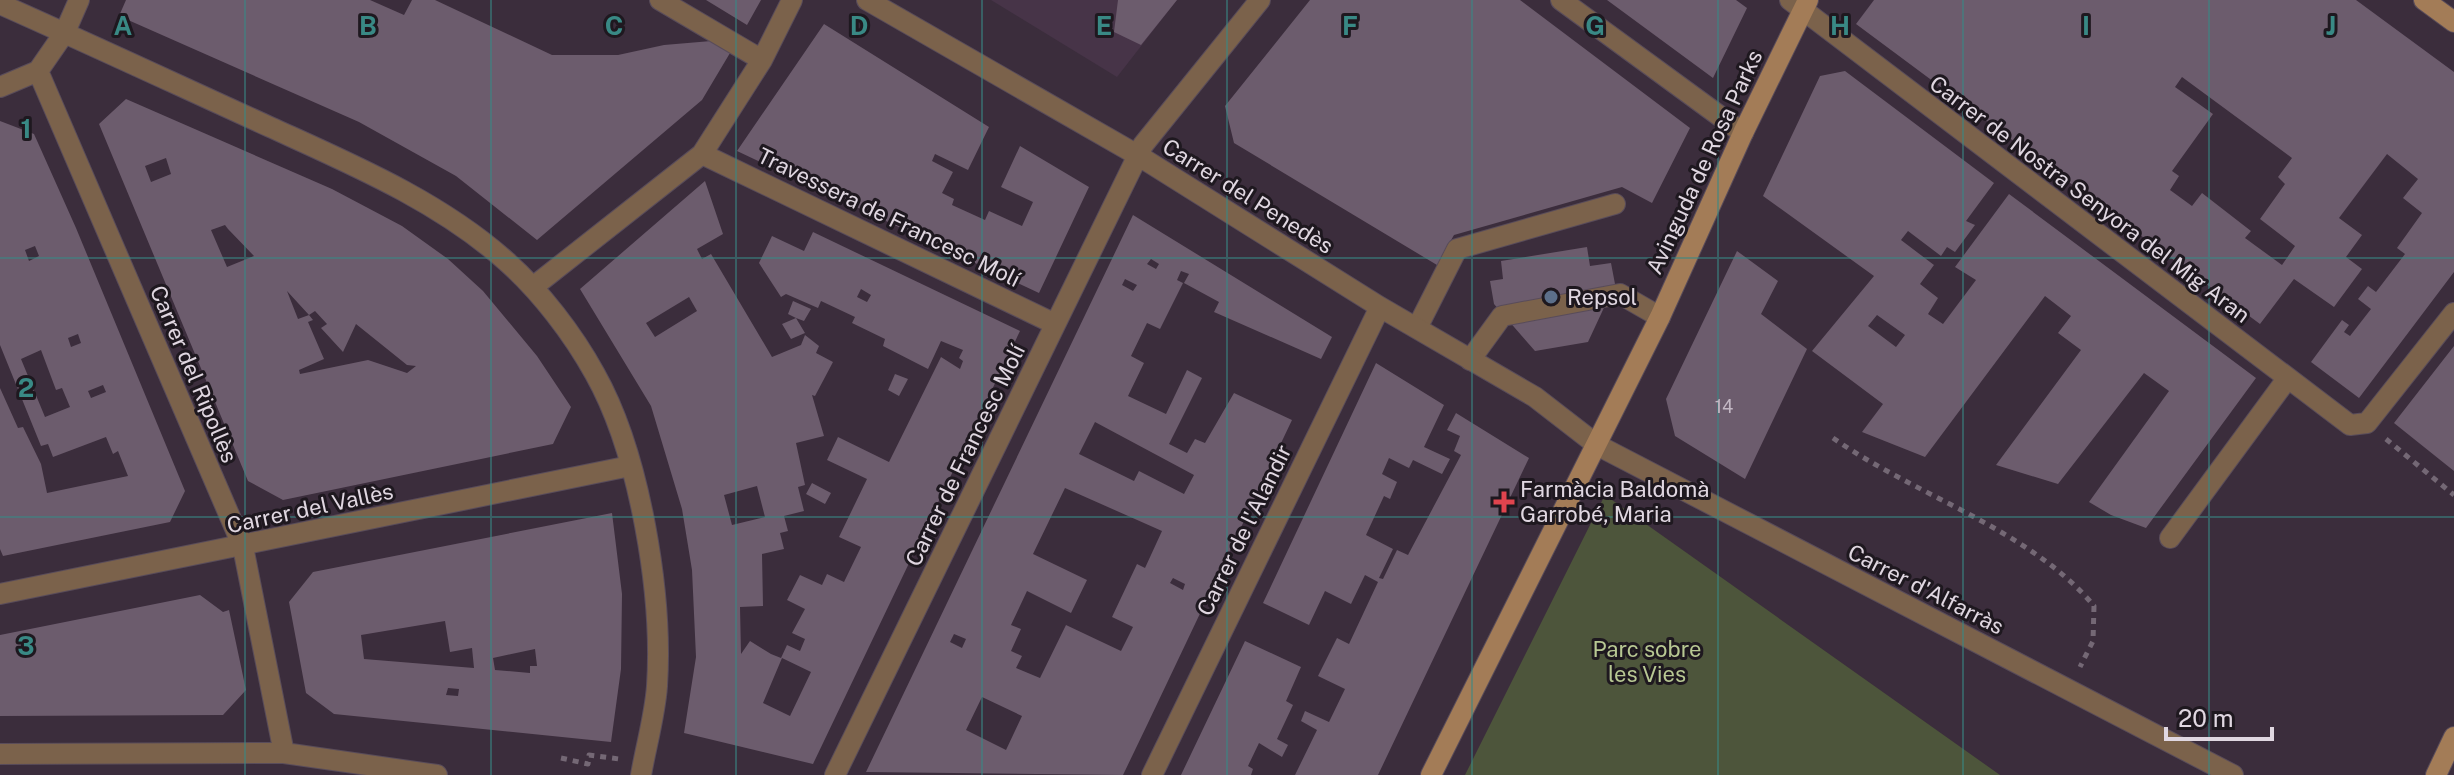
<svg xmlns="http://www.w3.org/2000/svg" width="2454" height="775" font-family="'Public Sans',sans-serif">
  <rect width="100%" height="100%" fill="#3b2d3c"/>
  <!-- built -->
  <path fill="#473448" d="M991,0h186l-60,77z"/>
  <!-- green -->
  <path fill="#4d553b" d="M1605,495l395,280h-535z"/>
  <!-- building -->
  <path fill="#6c5c6d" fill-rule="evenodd" d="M126,0h244l34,15 8,-15h23l117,55h66l46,-10 59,-5 10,8 -31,52 -165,140 -81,-64 -97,-54 -240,-106z
    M706,0h55l-14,25z
    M1118,0h59l-36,45 -27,-13z
    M1310,0h210l170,128 -38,75 -30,-16 -168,48 -17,30 -203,-122 -9,-37z
    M1607,0h129l11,8 -34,70z
    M1874,0h482l98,72v200l-95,126 -48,-36 31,-42 7,5 -5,7 6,4 21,-27 -13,-10 10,-13 8,6 29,-38 -8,-6 25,-35 -19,-15 15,-19 -31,-25 -48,64 23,17 -16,22 16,12 -28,38 -40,-28 -34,45 -404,-300zM2182,77l110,81 -14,19 7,7 -25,35 35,27 -13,19 -37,-27 6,-7 -49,-38 -10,13 -22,-16 9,-14 -7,-5 41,-57 -38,-27z
    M824,24l165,103 -21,43 -33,-16 -3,7 21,11 -11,21 12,6 -2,6 33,15 4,-9 33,15 11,-24 -32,-15 19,-41 69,41 -50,106 -302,-142z
    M1845,71l149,112 -28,38 9,4 -20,27 -8,-5 -6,9 -33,-25 -7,9 33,25 -14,19 18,14 -10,16 15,10 33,-44 -21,-13 54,-73 247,184 -110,150 -35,-13 -22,-13 80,-111 -25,-18 -86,111 -62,-19 85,-115 -23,-17 13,-17 -26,-20 -120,161 -63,-25 21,-28 -71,-53 62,-75 -111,-80 57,-120zM1877,315l28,20 -9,12 -28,-21z
    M126,99l206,90 70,37 46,33 35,32 54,65 34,51 -18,37 -270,56 -35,-19 -149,-357zM166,158l5,16 -20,8 -6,-16zM225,225l3,4 26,27 -27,11 -16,-37zM287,291l22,24 6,-4 12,13 -6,4 22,24 13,-28 51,41 9,1 -9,7 -39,-13 -68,14 -1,-4 25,-11 -16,-37 5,-2 -4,-5 -11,4z
    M0,121l34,13 42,94 109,263 -15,31 -167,34 -3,-7v-161l18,40 5,-1 18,37 6,29 81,-17 -10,-25 -5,3 -7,-17 -53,20 -5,-13 -7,2 -41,-101zM35,246l4,10 -10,5 -4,-11zM78,334l3,9 -10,4 -3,-9zM41,350l15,40 6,-2 8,19 -25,10 -24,-58zM103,385l3,7 -15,6 -3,-7z
    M705,181l18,53 -26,15 5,10 9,-5 61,103 29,-12 4,-10 14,11 -3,7 17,9 -18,34 -3,-1 12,41 -28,7 9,42 -7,2 6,24 -20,5 4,15 -8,2 4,16 -22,5 1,52 -23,1 1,47 9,-13 21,13 10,4 6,-13 13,6 5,-12 -13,-6 13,-24 -18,-9 13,-25 22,10 5,-11 17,8 17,-35 -22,-10 28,-58 -40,-19 11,-23 51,25 52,-105 19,12 3,-8 -4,-3 4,-8 -22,-9 -13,28 -45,-23 2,-7 -33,-16 3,-6 -34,-16 -3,7 -32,-14 -5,3 -22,-34 13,-27 32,15 9,-19 207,99 -207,433 -129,-31 12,-76 -4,-87 -10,-61 -31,-103 -71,-117zM861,289l10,6 -4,7 -10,-5zM689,297l8,14 -42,26 -9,-14zM757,486l8,31 -33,8 -8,-30zM782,658l29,14 -21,44 -27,-13z
    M1133,215l199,122 -11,22 -107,-47 5,-10 -35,-19 5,-9 -8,-3 -4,9 6,3 -23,46 -13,-6 -16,33 13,7 -16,33 38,18 21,-44 15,8 -33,66 18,9 8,-14 10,4 29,-50 58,27 -144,303 -25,52 -257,-3zM1151,259l8,5 -3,5 -9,-5zM1125,279l12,6 -4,6 -11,-6zM1095,422l99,53 -10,19 -45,-23 -5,10 -55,-27zM1065,488l97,43 -17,37 -8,-4 -25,53 21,10 -12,24 -55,-26 -26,53 -24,-10 6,-12 -11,-5 10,-22 -10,-4 16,-34 44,22 16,-33 -54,-26zM1173,578l12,6 -2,6 -13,-7zM954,634l12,5 -4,9 -12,-6zM982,697l40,19 -16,34 -40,-20z
    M1587,247l3,19 21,-3 4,21 -27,58 -53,9 -41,-47 -4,-23 13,-2 -2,-18z
    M1737,251l41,30 -17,33 46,35 -62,130 -70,-43 -9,-37z
    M793,301l18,8 -7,12 -8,-3 9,15 -14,6 -9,-15 14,-6 -8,-4z
    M2454,346v125l-60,-48z
    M1376,363l68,42 -20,42 26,12 -8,15 -29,-14 -4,8 -20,-10 -7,16 15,8 -7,17 -6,-3 -18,39 27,14 -14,29 4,1 14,-29 11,5 53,-100 -7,-4 6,-15 -13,-6 9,-17 73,45 -151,317h-83l22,-45 -16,-9 4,-10 24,11 16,-33 -27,-13 19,-38 12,6 29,-62 -13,-7 -14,29 -26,-13 -16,34 -46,-22z
    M895,374l13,5 -9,17 -11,-6z
    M812,483l19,10 -6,11 -19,-10z
    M612,513l10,81 -1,75 -10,73 -277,-28 -28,-21 -17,-91 24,-30zM445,621l5,31 22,-4 2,20 -110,-9 -3,-24zM535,649l2,17h-7v7l-35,-3 -2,-12zM448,688l11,1 -1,7 -12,-1z
    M200,595l23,17 6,-2 17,80 -23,25 -223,1v-81z
    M1245,641l56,26 -15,34 7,4 -16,34 11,6 -6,12 -23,-14 -11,23 5,3 -2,6h-70z"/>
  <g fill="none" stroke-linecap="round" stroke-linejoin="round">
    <defs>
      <path id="service" d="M1417,328l40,-79 158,-45
        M1470,360l32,-44 118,-22 40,23"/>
      <path id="minor" d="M660,0l102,60
        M867,0l272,156 241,151 155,90 62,48 636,330
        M1561,0l182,133
        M1790,0l560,425 17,-2 87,-110
        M0,4c90,40 180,82 270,123 81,37 169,74 236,134 34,30 67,73 89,113 45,80 68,221 62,312 -2,29 -11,60 -16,89
        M38,71l205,476 41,206
        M38,71l27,-39 14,-32
        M0,87l38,-16
        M702,154l353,170
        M533,287l169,-133 60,-94 30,-60
        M2170,538l117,-159
        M0,594l630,-128
        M0,754l284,-1 153,22
        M835,775l308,-630 117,-145
        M1152,775l228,-468"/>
      <path id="secondary" d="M2424,0l30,22
        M1431,775l229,-458 83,-184 65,-133
        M2436,775l18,-38"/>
    </defs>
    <!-- service casing -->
    <use href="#service" stroke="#594c5a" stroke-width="22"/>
    <!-- minor casing -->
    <use href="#minor" stroke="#594c5a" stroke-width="22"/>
    <!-- secondary casing -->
    <use href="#secondary" stroke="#594c5a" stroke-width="22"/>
    <!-- path -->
    <path stroke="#746875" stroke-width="5" stroke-dasharray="6 6" stroke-linecap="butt" d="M1833,438c81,57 198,92 261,168l-1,35 -13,26
      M2386,439l68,56
      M561,758l27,6 1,-9 30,4"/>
    <!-- service -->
    <use href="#service" stroke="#7b624b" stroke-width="20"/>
    <!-- minor -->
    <use href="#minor" stroke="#7b624b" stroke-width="20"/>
    <!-- secondary -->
    <use href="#secondary" stroke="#a37c57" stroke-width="20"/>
  </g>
  <!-- grid -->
  <path fill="none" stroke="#398985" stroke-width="2" stroke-opacity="0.55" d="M245,0v775M491,0v775M736,0v775M982,0v775M1227,0v775M1472,0v775M1718,0v775M1963,0v775M2209,0v775M0,258h2454M0,517h2454"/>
  <!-- markers -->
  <circle fill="#5c6f8a" stroke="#1e181f" stroke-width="3" cx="1551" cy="297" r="8"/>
  <path fill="#e0444e" stroke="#1e181f" stroke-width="3" d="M1500 490h8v8h8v8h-8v8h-8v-8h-8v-8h8z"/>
  <g text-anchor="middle" stroke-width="6" stroke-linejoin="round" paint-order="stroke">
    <!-- number labels -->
    <g font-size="18" fill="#c3b8c4">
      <text x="1724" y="413">14</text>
    </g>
    <!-- street labels -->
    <g font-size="22" fill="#e0d7e1" stroke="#1e181f">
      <text transform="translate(1704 162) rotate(-65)" y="8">Avinguda de Rosa Parks</text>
      <text transform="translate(1248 196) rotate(32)" y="8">Carrer del Penedès</text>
      <text transform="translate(2090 199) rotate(37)" y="8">Carrer de Nostra Senyora del Mig Aran</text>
      <text transform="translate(889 217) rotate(26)" y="8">Travessera de Francesc Molí</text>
      <text transform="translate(194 374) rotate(67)" y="8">Carrer del Ripollès</text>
      <text transform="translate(965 455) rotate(-64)" y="8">Carrer de Francesc Molí</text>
      <text transform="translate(310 508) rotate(-12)" y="8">Carrer del Vallès</text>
      <text transform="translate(1244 530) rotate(-64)" y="8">Carrer de l'Alandir</text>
      <text transform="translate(1926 589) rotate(27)" y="8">Carrer d'Alfarràs</text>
    </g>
    <!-- poi labels -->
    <g font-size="22" fill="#e0d7e1" stroke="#1e181f" text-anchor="start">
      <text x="1567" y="305">Repsol</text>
      <text x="1520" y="497">Farmàcia Baldomà<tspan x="1520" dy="25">Garrobé, Maria</tspan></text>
    </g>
    <!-- park labels -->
    <g font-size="22" fill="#b8c893" stroke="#1e181f">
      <text x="1647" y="657">Parc sobre<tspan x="1647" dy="25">les Vies</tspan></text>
    </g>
  </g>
  <g font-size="26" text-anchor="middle" font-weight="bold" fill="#398985" stroke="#1e181f" stroke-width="6" stroke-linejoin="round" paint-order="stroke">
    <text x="123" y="35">A</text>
    <text x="368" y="35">B</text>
    <text x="614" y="35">C</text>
    <text x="859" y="35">D</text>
    <text x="1104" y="35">E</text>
    <text x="1350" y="35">F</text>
    <text x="1595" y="35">G</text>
    <text x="1840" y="35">H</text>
    <text x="2086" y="35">I</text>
    <text x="2331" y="35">J</text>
    <text x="26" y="138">1</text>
    <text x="26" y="397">2</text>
    <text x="26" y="655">3</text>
  </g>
  <!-- scale -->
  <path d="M2166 727v12h106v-12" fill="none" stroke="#e0d7e1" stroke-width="4"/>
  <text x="2178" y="727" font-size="24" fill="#e0d7e1" stroke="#1e181f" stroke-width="6" paint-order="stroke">20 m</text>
</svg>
